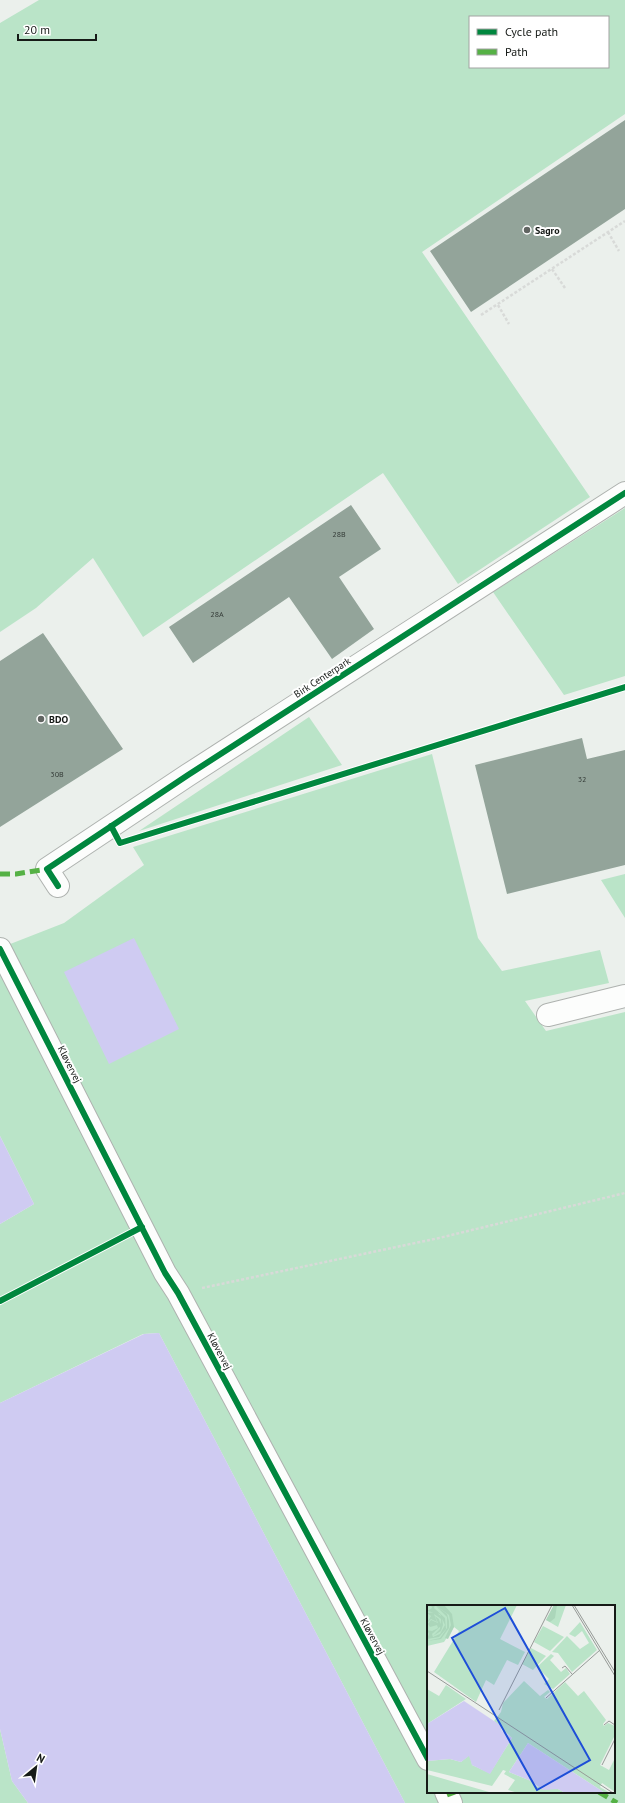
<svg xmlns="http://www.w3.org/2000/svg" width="625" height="1803" font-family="'PT Sans',sans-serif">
  <rect width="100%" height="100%" fill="#ebf0ec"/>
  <!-- green -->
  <path fill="#bae4c8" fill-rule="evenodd" d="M39,0h586v114l-203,138 168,245 -132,87 -75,-111 -240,164 -50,-79 -57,50 -36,24v-609zM470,17h138v50h-138z
    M625,508v168l-61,19 -71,-103z
    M309,717l33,48 -203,66z
    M432,754l46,184 24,33 98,-21 9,33 -84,18 21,30 79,-19v791h-220l-246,-470 -16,1 -143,69v-179l34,-20 -34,-68v-188l64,-25 80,-58 -11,-18zM428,1606h186v186h-186z
    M625,874v44l-24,-38z
    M0,1729l12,52 16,22h-28z"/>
  <!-- water -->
  <path fill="#cfcbf2" d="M134,938l45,91 -70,35 -45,-92z
    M0,1136l34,68 -34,20z
    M159,1333l246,470h-377l-16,-22 -12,-52v-326l144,-69z"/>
  <!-- building -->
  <path fill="#93a49a" d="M625,120v89l-154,103 -41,-61z
    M351,505l30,44 -42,28 35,52 -42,30 -43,-62 -96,66 -24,-36z
    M43,633l80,116 -123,78v-166z
    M582,738l5,21 38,-9v115l-118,29 -32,-129z"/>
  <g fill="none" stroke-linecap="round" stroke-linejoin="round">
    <defs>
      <path id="street" d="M58,886l-11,-17 141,-94 437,-282
        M0,949l165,324 13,20 250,466
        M548,1015l77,-19
        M446,1792l5,11"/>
    </defs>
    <!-- street casing -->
    <use href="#street" stroke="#aeb2af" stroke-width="24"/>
    <!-- path -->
    <path stroke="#d8dad8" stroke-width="2.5" stroke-dasharray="3 2" stroke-linecap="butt" d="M608,232l11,19
      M552,269l13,19
      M498,305l11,19
      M481,315l144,-94
      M202,1288l237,-50 186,-45"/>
    <!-- street -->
    <use href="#street" stroke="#fcfdfc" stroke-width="22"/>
    <!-- quiet -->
    <path stroke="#55b145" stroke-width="5" stroke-dasharray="10 5" stroke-linecap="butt" d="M0,874h16l31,-5
      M599,1792l18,11
      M447,1795l8,-3"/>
    <defs>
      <path id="cycleway" d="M111,826l9,17 505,-156
        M58,886l-11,-17 141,-94 437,-282
        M0,949l165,324 13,20 250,466
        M0,1301l142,-74"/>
    </defs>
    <!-- cycleway casing -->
    <use href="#cycleway" stroke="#fff" stroke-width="8"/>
    <!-- cycleway -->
    <use href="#cycleway" stroke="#00873e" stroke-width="6"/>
  </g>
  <!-- markers -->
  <g fill="#616562" stroke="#fff" stroke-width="1.5">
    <circle cx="527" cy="230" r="4"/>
    <circle cx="41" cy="719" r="4"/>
  </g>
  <g text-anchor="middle" stroke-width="4" stroke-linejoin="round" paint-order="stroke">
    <!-- number labels -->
    <g font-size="8" fill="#353c38">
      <text x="339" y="537">28B</text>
      <text x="217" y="617">28A</text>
      <text x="57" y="777">30B</text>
      <text x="582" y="782">32</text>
    </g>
    <!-- poi labels -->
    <g font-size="10" font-weight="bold" fill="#161a17" stroke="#fff" text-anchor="start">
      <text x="535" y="234">Sagro</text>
      <text x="49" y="723">BDO</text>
    </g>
    <!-- street labels -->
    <g font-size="10" fill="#161a17" stroke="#fff">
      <text transform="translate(322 677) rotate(-33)" y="4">Birk Centerpark</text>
      <text transform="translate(70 1064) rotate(63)" y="4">Kløvervej</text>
      <text transform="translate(220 1351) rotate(62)" y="4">Kløvervej</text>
      <text transform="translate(373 1636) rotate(62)" y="4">Kløvervej</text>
    </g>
  </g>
  <!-- overview -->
  <g transform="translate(427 1605)">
    <rect width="188" height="188" fill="#ebf0ec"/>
    <path d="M0,0h90l-17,34 25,13 -7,13 -11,-5 -13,25 -8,-5 -10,22 -42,-30 25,-41 -5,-4 -10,15 -17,4zM127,0h12l-8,22 -12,-7zM153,17l17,28 -25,22 -14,-19 -6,-1 15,-16 13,13 9,-6 -7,-12 -7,6 -6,-3zM116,21l21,11 -14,14 -16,-9zM104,43l15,8 -13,14 -11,-6zM124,49l3,2 -4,4 11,12 5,-4 4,6 -17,15 -9,-5 5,-5 -12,-12zM97,76l16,15 8,-6 2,2 -6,5 3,2 18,-17 13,14 6,-5 22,29 -3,4 1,2 4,-3 7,3v9l-15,30 9,5 6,-12v34l-13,-9 -2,4 10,6h-5l-77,-50 -19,29 22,9 6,6 21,2 7,4h-47l-10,-3 7,-10 -11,-6 2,-3 -3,-1 -11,16 -65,-16v-9l23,-2 11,3 7,-6h3l1,9 18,8 22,-35 -18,-17 7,-9 2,-9zM19,80l20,14 -39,25v-35l12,7zM0,169l62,18 -62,1z" fill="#bae4c8"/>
    <path d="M4,0h13l8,9 2,13 -6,12 -3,-1 6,-13 -2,-10 -14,-10 -1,3 11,10 1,11 -7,8 -12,2 2,-5 -2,-4 5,1 6,-3 -1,-3 -7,2 -2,-3 3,-4 7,3 -3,-7 4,3 2,7 -9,8 1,3 7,-3 5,-9 -5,-11 -13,-3 5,-3zM127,0h3l-2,13 -5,4 -4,-2zM9,1l11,8 2,7v7l-8,11 -14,2 13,-3 7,-10v-11zM9,7l6,5 1,8 -2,6 -8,5 7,-7 1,-10 -7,-5 3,8 -6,-3 -4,4 4,-7 -4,-3z" fill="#abd6ba"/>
    <path d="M37,96l36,24 2,6 10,7 -22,36 -18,-9 -3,-9 -8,6 -11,-3 -23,2v-37zM101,138l77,50h-40l-7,-4 -15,1 -12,-9 -22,-9z" fill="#cfcbf2"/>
    <path fill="none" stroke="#969a97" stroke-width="1" d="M145,0l43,71M147,0l41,67M135,63l3,-2 7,8M0,66l186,122M119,93l54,-48M72,105l53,-105M177,120l5,-4 6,4M175,160l13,-26"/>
    <path fill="#1d4ed8" fill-opacity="0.15" stroke="#1d4ed8" stroke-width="2" d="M78,3l85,152 -53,30 -85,-152z"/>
    <rect width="188" height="188" fill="none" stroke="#161a17" stroke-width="2"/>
  </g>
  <!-- legend -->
  <rect x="469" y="16" width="140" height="52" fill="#ffffff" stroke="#a2a3a2"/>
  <rect x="477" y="29" width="20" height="6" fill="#00873e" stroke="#a2a3a2"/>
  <text x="505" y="36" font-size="12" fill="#161a17">Cycle path</text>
  <rect x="477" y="49" width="20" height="6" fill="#55b145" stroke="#a2a3a2"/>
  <text x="505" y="56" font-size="12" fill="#161a17">Path</text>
  <!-- north arrow -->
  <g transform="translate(36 1767) rotate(29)" stroke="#ffffff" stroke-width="3" paint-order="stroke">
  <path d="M0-3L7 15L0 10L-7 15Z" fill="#161a17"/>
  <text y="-6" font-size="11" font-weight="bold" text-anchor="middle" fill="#161a17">N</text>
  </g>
  <!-- scale -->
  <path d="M18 34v6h78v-6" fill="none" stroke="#161a17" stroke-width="2"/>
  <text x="24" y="34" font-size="12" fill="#161a17" stroke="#ffffff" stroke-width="3" paint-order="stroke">20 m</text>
</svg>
